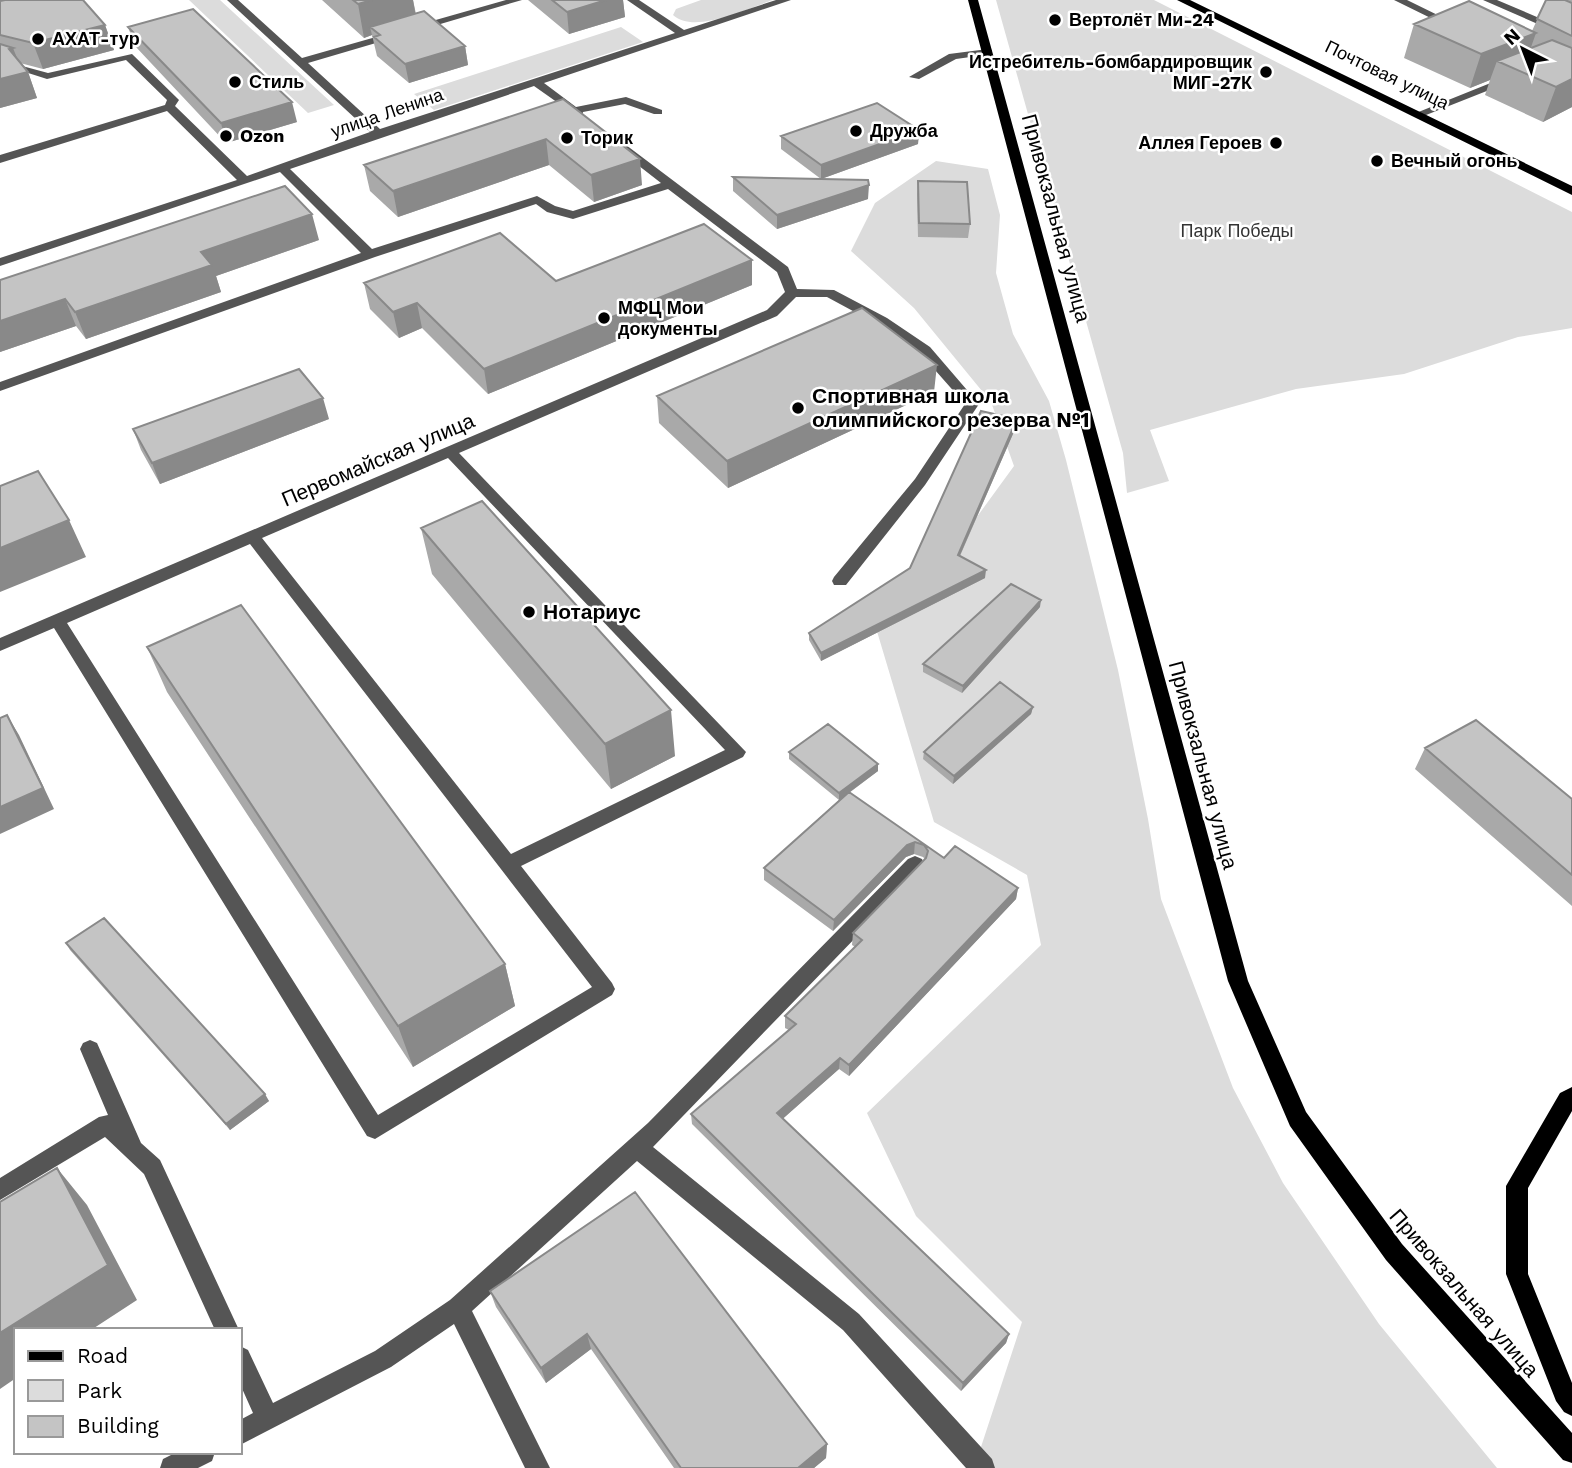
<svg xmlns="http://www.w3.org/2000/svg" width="1572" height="1468" font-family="'Work Sans',sans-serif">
  <rect width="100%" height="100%" fill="#fff"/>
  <!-- green -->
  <path fill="#dcdcdc" d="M189,0h31l114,105 -26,8z
    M701,0h72c-24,8 -79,35 -100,15l3,-6z
    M996,0h158l418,212v116l-54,9 -114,37 -108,15 -146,41 19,51 -42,12 -4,-40z
    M621,27l22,15 -209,68 -20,-16z
    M936,161l52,8 12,46 -4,58 17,61 36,67 17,59 52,210 30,149 13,80 72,189 50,95 96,141 118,144h-507l-11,-15 43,-131 -106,-106 -49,-103 174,-168 -14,-70 -93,-53 -61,-204 90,-82 51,-70 -23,-64 -77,-94 -63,-57 24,-48z"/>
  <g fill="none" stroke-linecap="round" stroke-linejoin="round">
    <!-- minor -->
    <path fill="#555" fill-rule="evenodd" d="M227,0h11l64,58 204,-58h16l-214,63 72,66 295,-96 -48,-33h12l45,30 92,-30h15l-247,83 32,24 50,-10 36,13v4h-8l-29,-10 -42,8 -1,4 -4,1 -44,-31 -244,83 82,80 165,-53 18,10 18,5 88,-28 -45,-35 10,-3 162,122 9,22 37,1 53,28 43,29 49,57 -54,81 -79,100h-12l-2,-4 2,-4 81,-98 50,-75 -45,-51 -43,-29 -50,-27h-31l-19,19 -318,137 287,299 -3,5 -222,109 91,117 3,6 -3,6 -237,144 -8,-3 -313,-508 -54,23v-13l767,-328 18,-18 -8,-20 -109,-83 -95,30 -26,-7 -11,-8 -161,53 -375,134v-9l361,-129 -81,-81 -280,94v-8l237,-78 -70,-69 -167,52v-8l165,-50 2,-5 -41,-40 -79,19 -47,-15v-4l48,13 84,-19 45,44 2,2 -4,6 72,70 123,-44zM448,458l277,292 -214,104 -249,-316zM250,544l342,443 -214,128 -311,-492z
      M1394,0h13l51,25 -9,2z
      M1483,0h14l75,32v7z
      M988,49l4,1v4l-36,5 -37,20 -10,-2 40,-23z
      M1508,76l6,3 -2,2 -91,36 -10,-2z
      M915,856l7,3 2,5 -2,5 -269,278 206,167 133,145 3,9h-29l-123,-138 -206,-169 -165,150 78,157h-25l-71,-144 -63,43 -151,78v-25l13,-7 -13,-29v-38l8,4 25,53 102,-52 75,-51 198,-177 260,-264z
      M90,1040l7,3 44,100 19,17 79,170h-24l-71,-156 -39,-37 -105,63v-22l99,-61 9,-2 -28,-66 3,-6z
      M177,1452h38l-3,9 -14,7h-38l3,-9z"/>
    <!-- major -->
    <path fill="#000" fill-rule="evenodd" d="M968,0h10l270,981 58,131 96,132 170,189v30l-9,-3 -177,-200 -96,-134 -62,-145z
      M1177,0h13l382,186v9z
      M1572,1087v24l-44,77v86l44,109v33l-8,-4 -8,-11 -50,-127v-88l54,-93z"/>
  </g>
  <!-- wall -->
  <path fill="#a9a9a9" d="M0,0h83l22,25 9,25 -71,19 -23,-6 8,9 9,26 -37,10z
    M322,0h91l3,14 49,32 3,19 -59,18 -32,-27 -5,-21 -8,3z
    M528,0h95l2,17 -56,17z
    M1546,0h26v107l-29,15 -58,-27 5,-15 -20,8 -66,-30 10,-34 118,7z
    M128,27l169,95 -71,21 -91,-97z
    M563,99l79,86 -48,17 -45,-37 -151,52 -28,-26 -6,-26z
    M919,130l-1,14 -97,35 -40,-30v-13z
    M733,177l135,22 -91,30 -44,-38z
    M918,181l52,43 -2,14 -50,-1 -1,-42z
    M319,240l-103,36 5,16 -135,47 -10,-13 -76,26v-72z
    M556,281l196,4 -264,109 -66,-66 -23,10 -29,-29 -6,-26z
    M934,392l-206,96 -69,-65 -2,-27z
    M329,419l-169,65 -19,-34 -8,-21z
    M1016,427l-56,129 25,22 -164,83 -12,-21v-7l101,-65z
    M421,528l254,228 -64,33 -179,-215z
    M1040,607l-78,86 -39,-21v-8z
    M147,647l358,317 10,42 -102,61 -246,-375z
    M1033,707l-2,7 -78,70 -30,-25 1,-7z
    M1425,748l147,51v107l-157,-137z
    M789,752l89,12v7l-29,22 95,65 74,30 -2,11 -167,177 -10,-7 -57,50 227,215 -3,9 -45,48 -269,-267 -1,-10 98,-84 -4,-2v-12l70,-69 -3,-2 1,-12 72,-74 -2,-2 -9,-3 -8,3 -73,74 -69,-51v-12l75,-68 -50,-41z
    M66,943l203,158 -39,29 -160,-180z
    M490,1291l337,153 -1,14 -12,10h-140l-83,-119 -45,34 -50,-76z"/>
  <!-- shaded-wall -->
  <path fill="#898989" d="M372,0h41l4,23 -47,4 2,8 -8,3 -6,-34z
    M606,0h17l2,17 -56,17 -2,-22z
    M105,25l9,25 -71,19 -10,-26z
    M1536,33l-12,34 -27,-6 -7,19 -20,8 11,-34z
    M465,46l3,19 -59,18 -4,-19z
    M13,48l10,25 5,-1 9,26 -37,10v-29l9,-30z
    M1572,79v28l-29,15 13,-35z
    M292,102l5,20 -71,21 -5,-20z
    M919,130l-1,14 -97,35v-14z
    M546,139l3,26 -151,52 -5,-26z
    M640,159l2,26 -48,17 -3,-27z
    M869,185l-1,14 -91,30v-14z
    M312,214l7,26 -103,36 5,16 -135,47 -11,-27 126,-60z
    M752,260v25l-264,109 -4,-25z
    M65,299l11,27 -76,26v-31z
    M417,303l5,25 -23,10 -6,-26z
    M937,365l-3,27 -206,96 -1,-27z
    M323,398l6,21 -169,65 -8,-21z
    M1017,419l-1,8 -59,135 1,-7z
    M69,520l17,37 -86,35v-44z
    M986,570l-1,8 -164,83v-8z
    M1041,600l-1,7 -78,86 1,-7z
    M1033,707l-2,7 -78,70 1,-8z
    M671,710l4,46 -64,33 -6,-45z
    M7,715l12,20 35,74 -54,25v-27z
    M878,764v7l-39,29v-7z
    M915,842l-1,12 -8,3 -73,74 1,-11 73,-75z
    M1018,888l-2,11 -167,177v-11z
    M505,964l10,42 -102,61 -15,-41z
    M840,1058l-1,11 -62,55v-11z
    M265,1094l4,7 -39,29 -4,-6z
    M57,1168l30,37 50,95 -46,30h-75v48l-16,11v-56z
    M587,1334l4,15 -45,34 -5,-15z
    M1009,1334l-3,9 -45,48 2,-8z
    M827,1444l-1,14 -12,10h-16z"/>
  <!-- building -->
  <path fill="#c4c4c4" stroke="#898989" stroke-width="2" d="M5,0h78l22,25 -72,18 -33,-8v-34z
    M353,0h19l-14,4z
    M552,0h54l-39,12z
    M1546,0h19l7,3v33l-35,-17z
    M1469,1l67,32 -55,21 -67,-30z
    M193,9l99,93 -71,21 -93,-96z
    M424,11l41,35 -60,18 -31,-27 6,-2 -10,-8z
    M1552,40l20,8v31l-16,8 -59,-26z
    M0,44l13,4 -4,1 19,23 -28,7z
    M563,99l77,60 -49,16 -45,-36 -153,52 -29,-26z
    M877,103l42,27 -98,35 -40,-29z
    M733,177l135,3 1,5 -92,30z
    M918,181l49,1 3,42 -51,-1z
    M285,186l27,28 -111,38 11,13 -137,47 -10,-13 -65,22v-41z
    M704,224l48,36 -268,109 -67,-66 -24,9 -29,-29 136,-50 56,48z
    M862,308l75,57 -210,96 -70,-65z
    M299,369l24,29 -171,65 -19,-34z
    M981,411l36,8 -59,136 28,15 -165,83 -12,-20 101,-65z
    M38,471l31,49 -69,28v-62z
    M482,501l189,209 -66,34 -184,-216z
    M1011,584l30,16 -78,86 -40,-22z
    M241,605l264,359 -107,62 -251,-379z
    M1000,682l33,25 -79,69 -30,-24z
    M7,715l36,73 -43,19v-89z
    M1476,720l96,79v76l-147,-127z
    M828,724l50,40 -39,29 -50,-41z
    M849,792l95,66 11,-12 63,42 -169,177 -9,-7 -63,55 232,221 -46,49 -272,-269 105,-90 -11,-8 77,-76 -9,-7 73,-75 2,-7 -4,-6 -9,-3 -8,3 -73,75 -70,-52z
    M104,918l161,176 -39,30 -160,-181z
    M57,1168l51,97 -108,68v-131z
    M635,1192l192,252 -29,24h-117l-94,-134 -46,34 -51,-77z"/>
  <!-- markers -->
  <g fill="#000" stroke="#fff" stroke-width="2.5">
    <circle cx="1055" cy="20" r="7"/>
    <circle cx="38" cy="39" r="7"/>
    <circle cx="1266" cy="72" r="7"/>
    <circle cx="235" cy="82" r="7"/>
    <circle cx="856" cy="131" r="7"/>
    <circle cx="226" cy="136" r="7"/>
    <circle cx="567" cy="138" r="7"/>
    <circle cx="1276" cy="143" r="7"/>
    <circle cx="1377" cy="161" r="7"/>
    <circle cx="604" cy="318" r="7"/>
    <circle cx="798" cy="408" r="7"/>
    <circle cx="529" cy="612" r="7"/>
  </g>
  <g text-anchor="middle" stroke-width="5" stroke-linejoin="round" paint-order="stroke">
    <!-- far-poi labels -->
    <g font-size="18" font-weight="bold" fill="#000" stroke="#fff" text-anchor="start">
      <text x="1069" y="26">Вертолёт Ми-24</text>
      <text x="52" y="45">АХАТ-тур</text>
      <text x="1252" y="68" text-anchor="end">Истребитель-бомбардировщик<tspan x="1252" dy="21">МИГ-27К</tspan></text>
      <text x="249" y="88">Стиль</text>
      <text x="870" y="137">Дружба</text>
      <text x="240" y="142">Ozon</text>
      <text x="581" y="144">Торик</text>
      <text x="1262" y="149" text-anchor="end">Аллея Героев</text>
      <text x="1391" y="167">Вечный огонь</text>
      <text x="618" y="314">МФЦ Мои<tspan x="618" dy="21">документы</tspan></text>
    </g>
    <!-- far-street labels -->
    <g font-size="18" fill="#000" stroke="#fff">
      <text transform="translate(1387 75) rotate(26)" y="6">Почтовая улица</text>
      <text transform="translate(387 113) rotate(-19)" y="6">улица Ленина</text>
    </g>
    <!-- far-park labels -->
    <g font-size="18" fill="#333" stroke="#fff">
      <text x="1237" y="237">Парк Победы</text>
    </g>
    <!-- street labels -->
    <g font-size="21" fill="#000" stroke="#fff">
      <text transform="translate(1056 218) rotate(75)" y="7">Привокзальная улица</text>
      <text transform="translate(378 460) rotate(-23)" y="7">Первомайская улица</text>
      <text transform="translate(1203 765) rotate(75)" y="7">Привокзальная улица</text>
      <text transform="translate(1464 1293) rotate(49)" y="7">Привокзальная улица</text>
    </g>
    <!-- poi labels -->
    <g font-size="21" font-weight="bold" fill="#000" stroke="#fff" text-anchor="start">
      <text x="812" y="403">Спортивная школа<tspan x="812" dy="24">олимпийского резерва №1</tspan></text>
      <text x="543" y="619">Нотариус</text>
    </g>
  </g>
  <!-- legend -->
  <rect x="14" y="1328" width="228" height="126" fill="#ffffff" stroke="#999999" stroke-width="2"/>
  <rect x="28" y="1351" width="35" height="10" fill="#000000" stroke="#999999" stroke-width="2"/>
  <text x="77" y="1363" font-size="21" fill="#000000">Road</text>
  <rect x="28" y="1380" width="35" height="21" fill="#dcdcdc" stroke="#999999" stroke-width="2"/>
  <text x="77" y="1398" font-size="21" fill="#000000">Park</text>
  <rect x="28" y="1416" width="35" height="21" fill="#c4c4c4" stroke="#999999" stroke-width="2"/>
  <text x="77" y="1433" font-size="21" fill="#000000">Building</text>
  <!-- north arrow -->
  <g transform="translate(1523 49) rotate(318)" stroke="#ffffff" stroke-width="5" paint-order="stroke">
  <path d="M0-5L12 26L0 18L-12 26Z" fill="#000000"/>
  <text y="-10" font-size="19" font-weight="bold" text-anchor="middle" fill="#000000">N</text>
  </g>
</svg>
